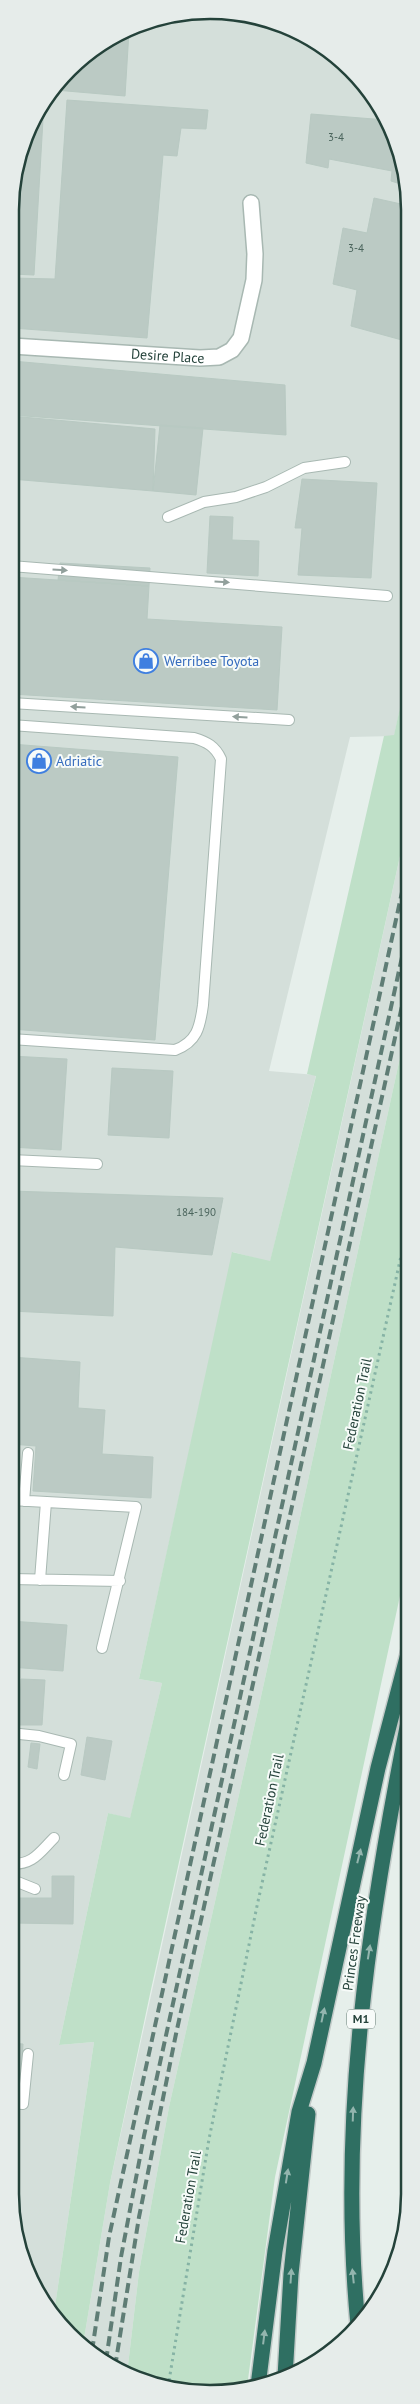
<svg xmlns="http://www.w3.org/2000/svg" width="420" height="2404" font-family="'PT Sans',sans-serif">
  <rect width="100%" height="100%" fill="#e6efeb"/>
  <!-- built -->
  <path fill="#d4dfda" d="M236,12l63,19 53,38 43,64 15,64 -1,470 -15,69 -44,1 -81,334 47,4 -46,187 -37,-10 -94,427 23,4 -32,136 -22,-6 -49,232 35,-3 -40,271 -29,-43 -15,-76 2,-2010 25,-74 51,-58 70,-35z
    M409,815v201l-145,667 -95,424 -30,165 -12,102 -44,-29 27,-162z"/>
  <!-- green -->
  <path fill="#bfe0c8" d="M409,667v148l-259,1179 -40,189 -27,162 -15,-10 -14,-22 40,-271 -35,3 49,-232 22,5 32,-135 -23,-4 93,-427 38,9 46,-185 -9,-2 77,-338 10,-1z
    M409,1016v538l-134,623 -28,210 -50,7 -64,-15 -6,-5 12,-102 30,-165 95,-424z"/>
  <!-- building -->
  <path fill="#bbcac4" stroke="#b8c9c2" d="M129,31l-4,65 -70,-6 33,-38z
    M67,100l141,10 -2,19 -25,-1 -4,28 -14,-1 -16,183 -135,-10v-50l43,1z
    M44,102l-10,173 -22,-1v-90l25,-74z
    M311,114l75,6 9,13 12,53 -16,-5 1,-10 -63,-12 -1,9 -22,-5z
    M374,198l36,8 -1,136 -58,-16 6,-36 -24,-6 10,-56 24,5z
    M12,361l273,24 1,50 -275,-20z
    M11,416l144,13 -2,62 -142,-12z
    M160,425l43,3 -7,67 -43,-4z
    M302,479l75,4 -6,95 -73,-3 4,-47h-7z
    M210,516l23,1 -1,23 27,1 -1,35 -51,-3z
    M60,563l90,5 -1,18 -91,-6z
    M11,577l138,9 -2,33 135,8 -5,83 -266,-16z
    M11,744l167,13 -23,283 -144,-11z
    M11,1056l56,3 -6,91 -50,-3z
    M112,1068l61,3 -4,67 -61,-3z
    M11,1191l212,7 -11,57 -97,-8 -2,69 -102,-5z
    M11,1357l69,5 -2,46 27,2 -3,44 51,3 -2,41 -118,-7 3,-45 -25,-2z
    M10,1621l57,4 -4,46 -53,-4z
    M21,1679l24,1 -3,45h-23z
    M87,1737l25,4 -7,39 -24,-5z
    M31,1743l9,1 -3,25 -9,-2z
    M52,1876h22l-1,48 -60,-1v-25h39z
    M10,2043l13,1 -3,47h-10z"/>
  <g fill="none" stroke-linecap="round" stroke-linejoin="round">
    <defs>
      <path id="lane" d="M168,517l36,-15 32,-5 30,-10 38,-19 41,-6
        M11,566l376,30
        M11,703l278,17
        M11,1039l164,11c22,-8 25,-23 28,-45l18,-246c-6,-13 -14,-17 -27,-21l-183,-13
        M11,1160l86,4
        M11,1500l125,7 -34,141
        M24,1501l4,-48
        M11,1579l109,2
        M40,1580l6,-78
        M10,1733l29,3 32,8 -7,31
        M10,1864c23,1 29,-11 44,-26
        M10,1879l25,10
        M10,2103l13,1 5,-50"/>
      <g id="street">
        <path id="s1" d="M12,346l188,12 19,-1 13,-7 9,-12 13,-58 1,-26 -4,-51"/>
      </g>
      <path id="highway" d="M358,2325c-20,-204 11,-409 51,-608
        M285,2377l6,-103 17,-160
        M258,2386l17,-135 24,-139 15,-49 64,-295 31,-118"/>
    </defs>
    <!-- lane casing -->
    <use href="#lane" stroke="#a8b8b2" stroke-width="12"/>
    <!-- street casing -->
    <use href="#street" stroke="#a8b8b2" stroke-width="18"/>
    <!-- highway casing -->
    <use href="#highway" stroke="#c2cac8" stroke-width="18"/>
    <!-- path -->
    <path stroke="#86b3a5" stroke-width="3" stroke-dasharray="2.5 4" stroke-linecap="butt" d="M168,2387l41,-248 48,-233 152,-686"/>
    <!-- lane -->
    <use href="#lane" stroke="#fff" stroke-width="10"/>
    <!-- street -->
    <use href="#street" stroke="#fff" stroke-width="15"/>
    <!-- highway -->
    <use href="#highway" stroke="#2f6f62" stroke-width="15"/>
    <!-- rail -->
    <path stroke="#5f7d75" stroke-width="4" stroke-dasharray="10 5" stroke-linecap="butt" d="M92,2351l17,-114 300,-1377
      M106,2361l15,-104 23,-121 265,-1211
      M115,2367l24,-150 37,-183 233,-1060"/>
  </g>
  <!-- one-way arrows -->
  <defs><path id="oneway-solid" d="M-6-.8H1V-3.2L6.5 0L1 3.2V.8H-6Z" transform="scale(1.25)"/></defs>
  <g fill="#92a09c">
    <use href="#oneway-solid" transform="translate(60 570) rotate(4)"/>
    <use href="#oneway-solid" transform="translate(222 582) rotate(4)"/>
    <use href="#oneway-solid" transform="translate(78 707) rotate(-177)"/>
    <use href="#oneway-solid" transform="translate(240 717) rotate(-177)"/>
  </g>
  <g fill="#93b5ae">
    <use href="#oneway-solid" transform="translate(359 1856) rotate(-76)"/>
    <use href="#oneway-solid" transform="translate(369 1952) rotate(-81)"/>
    <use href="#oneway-solid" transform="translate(323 2015) rotate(-78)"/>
    <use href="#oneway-solid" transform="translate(353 2114) rotate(-88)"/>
    <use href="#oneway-solid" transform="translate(287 2176) rotate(-81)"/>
    <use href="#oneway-solid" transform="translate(291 2276) rotate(-86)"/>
    <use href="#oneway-solid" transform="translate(353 2276) rotate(-96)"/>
    <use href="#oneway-solid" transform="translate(264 2337) rotate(-83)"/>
  </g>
  <!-- icons -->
  <defs>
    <symbol id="shop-ring" viewBox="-11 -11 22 22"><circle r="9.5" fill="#f7fbf9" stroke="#3f7fe0" stroke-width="1.5"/><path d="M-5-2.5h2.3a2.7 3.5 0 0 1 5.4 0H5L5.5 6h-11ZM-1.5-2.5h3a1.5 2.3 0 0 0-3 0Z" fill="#3f7fe0"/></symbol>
  </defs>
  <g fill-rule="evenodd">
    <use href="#shop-ring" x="132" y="647" width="28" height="28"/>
    <use href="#shop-ring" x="25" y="747" width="28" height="28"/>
  </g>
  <g text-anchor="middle" stroke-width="4" stroke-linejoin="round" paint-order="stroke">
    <!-- number labels -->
    <g font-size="11" fill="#4a645c">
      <text x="336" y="141">3-4</text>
      <text x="356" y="252">3-4</text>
      <text x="196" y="1216">184-190</text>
    </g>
    <!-- shield labels -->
    <rect fill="#f7fbf9" stroke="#637a73" stroke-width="1" x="347" y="2009.5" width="28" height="19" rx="4"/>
    <g font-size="12" font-weight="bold" fill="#24423a">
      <text x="361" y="2023">M1</text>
    </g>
    <!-- street labels -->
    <g font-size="14" fill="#24423a" stroke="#f7fbf9">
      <text dy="5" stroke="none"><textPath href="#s1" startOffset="156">Desire Place</textPath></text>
      <text transform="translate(357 1404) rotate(-78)" y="5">Federation Trail</text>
      <text transform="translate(269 1800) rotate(-78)" y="5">Federation Trail</text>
      <text transform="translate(354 1943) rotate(-82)" y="5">Princes Freeway</text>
      <text transform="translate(188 2197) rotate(-80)" y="5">Federation Trail</text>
    </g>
    <!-- shop labels -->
    <g font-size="14" fill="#366cbe" stroke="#f7fbf9" text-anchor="start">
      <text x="164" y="666">Werribee Toyota</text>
      <text x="56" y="766">Adriatic</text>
    </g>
  </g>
  <!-- crop -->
  <path d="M0 0H420V2404H0ZM210 19H210A191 191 0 0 1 401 210V2194A191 191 0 0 1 210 2385H210A191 191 0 0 1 19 2194V210A191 191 0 0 1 210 19Z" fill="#e6ecea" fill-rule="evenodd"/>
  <path fill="none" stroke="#24423a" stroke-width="2.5" d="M210 19H210A191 191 0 0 1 401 210V2194A191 191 0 0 1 210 2385H210A191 191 0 0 1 19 2194V210A191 191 0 0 1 210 19Z"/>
</svg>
